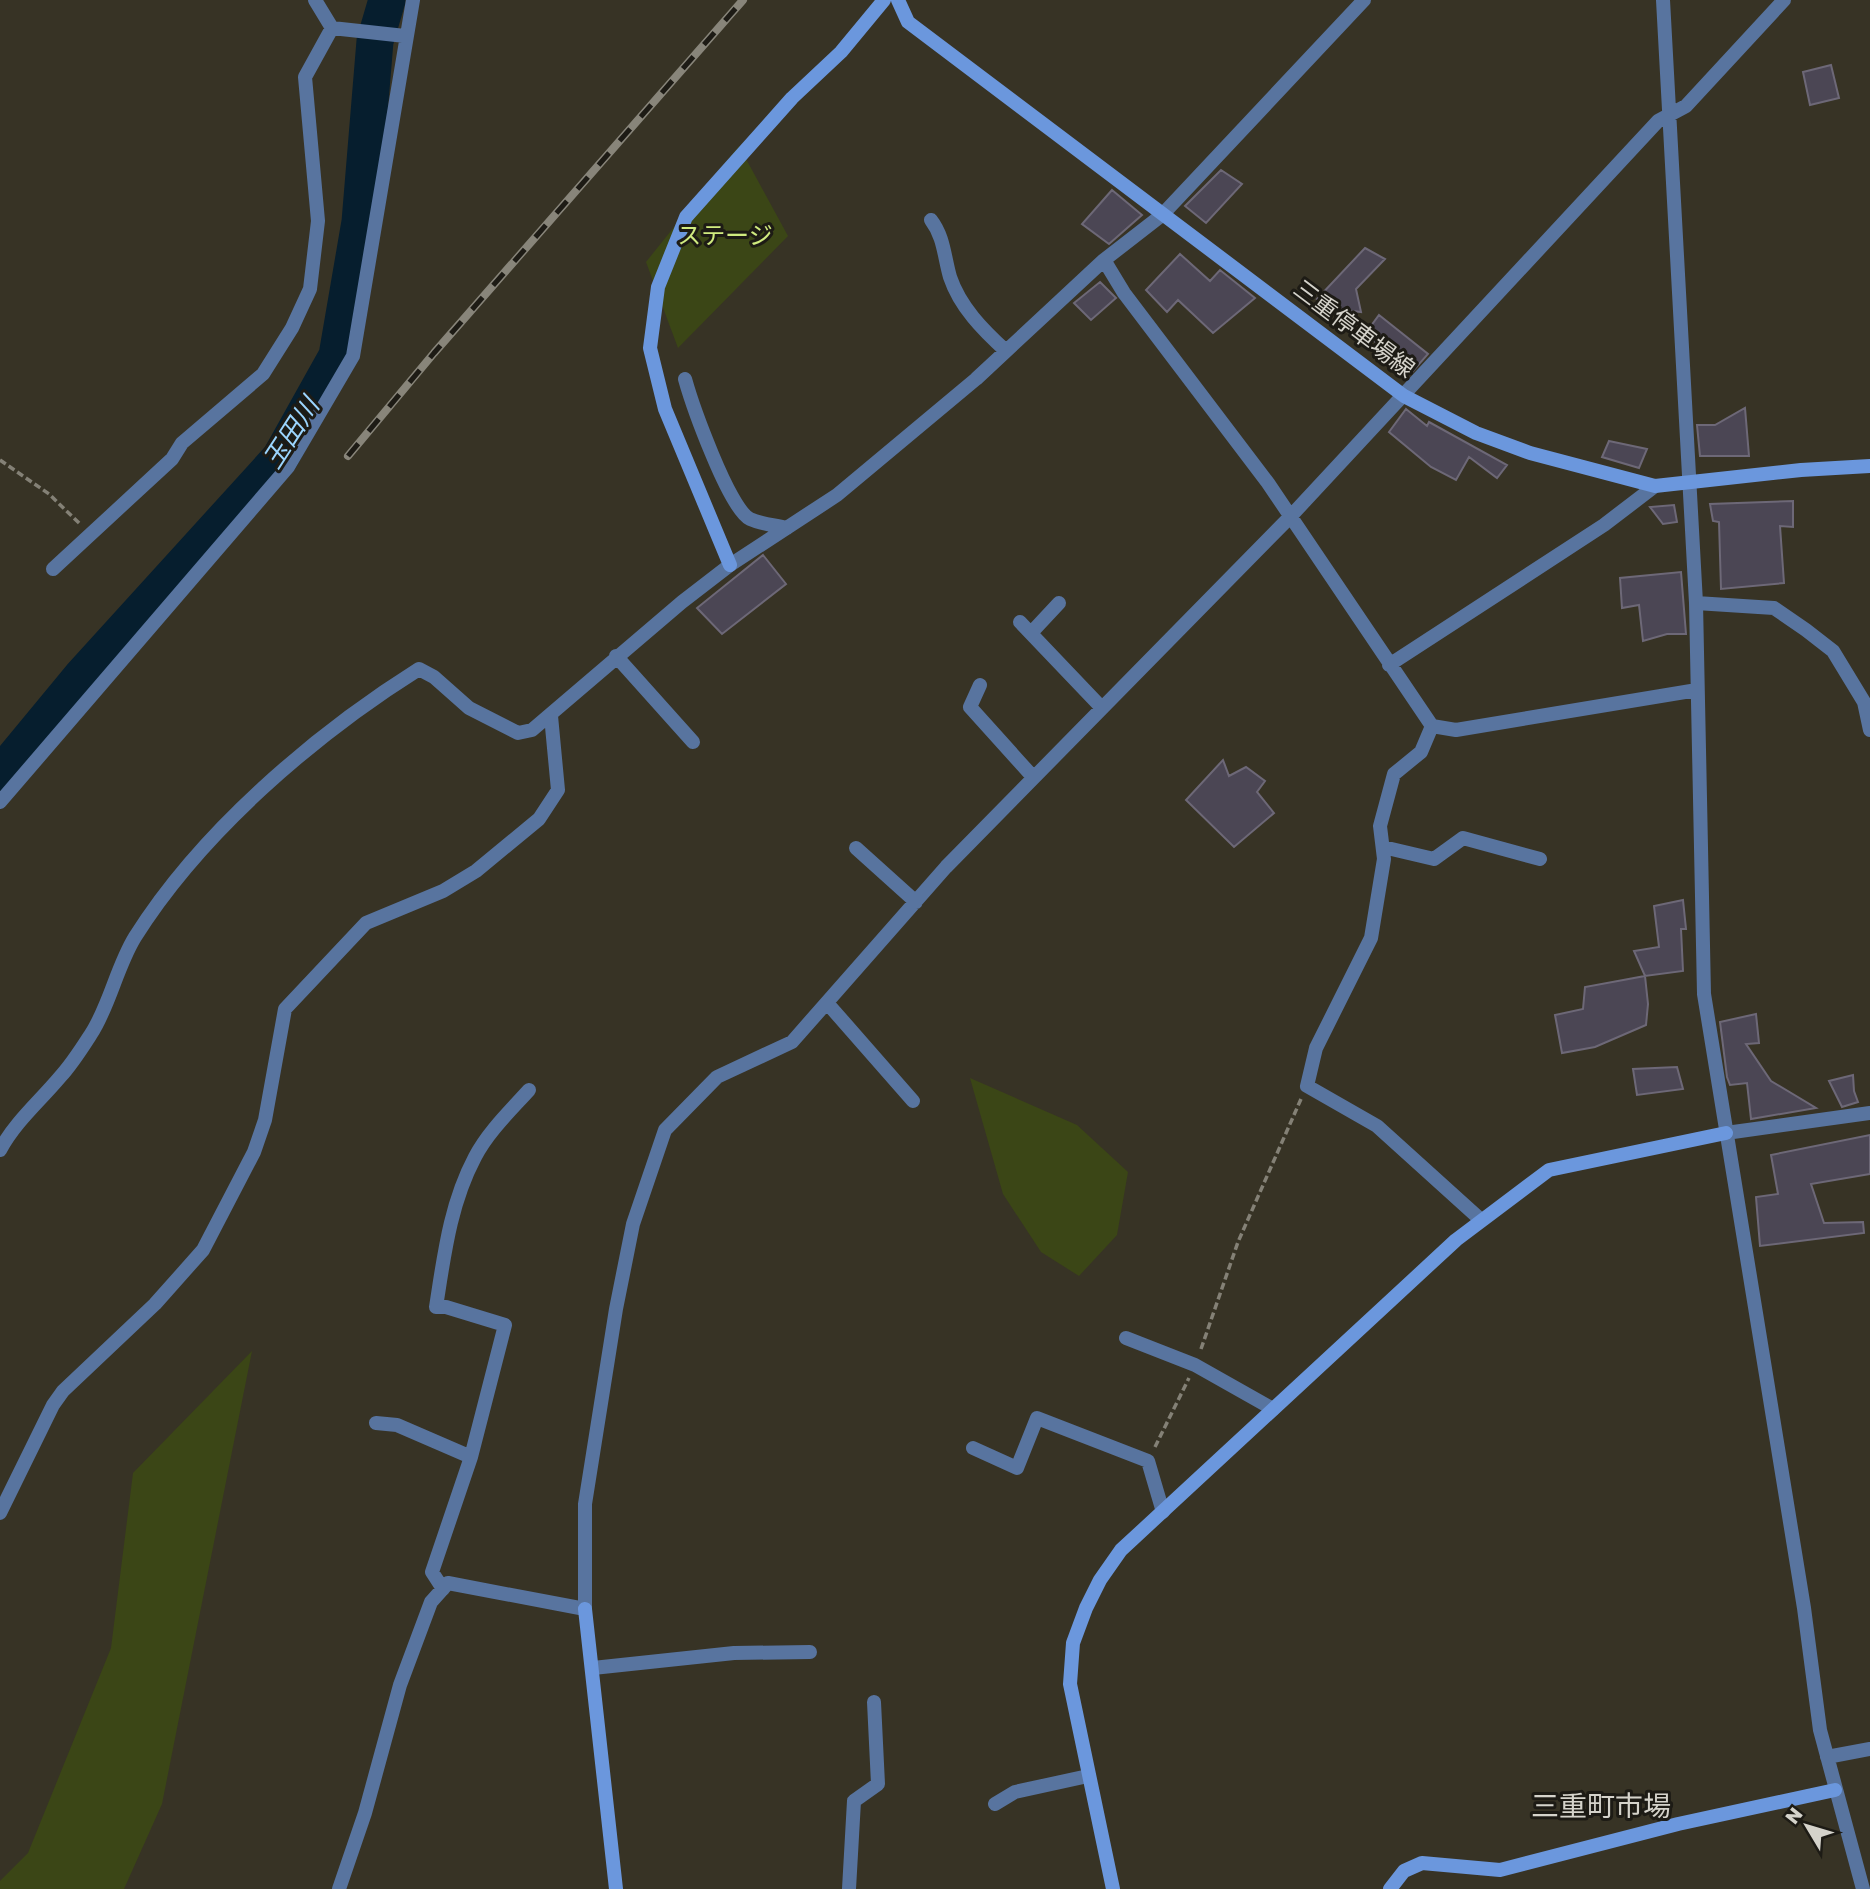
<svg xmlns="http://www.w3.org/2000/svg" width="1870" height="1889" font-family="'Golos Text','Noto Sans JP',sans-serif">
  <rect width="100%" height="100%" fill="#373325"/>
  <!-- green -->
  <path fill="#3b4616" d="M739,146l49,90 -110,112 -32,-86z
    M970,1078l107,47 51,47 -11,63 -38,41 -38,-24 -38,-58z
    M252,1351l-90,453 -38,85h-124v-8l28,-28 83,-205 22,-175z"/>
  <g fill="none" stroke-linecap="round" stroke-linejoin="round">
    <!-- river -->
    <path stroke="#061e2e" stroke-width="37" d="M0,775l81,-98 199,-219 57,-102 23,-134 15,-181 12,-41"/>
  </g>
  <!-- building -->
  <path fill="#4b4654" stroke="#6d6877" stroke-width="2" d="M1831,65l8,33 -29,7 -7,-33z
    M1221,170l21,14 -36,39 -21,-17z
    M1112,190l30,25 -33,29 -27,-20z
    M1365,248l20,11 -29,30 5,23 -25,-3 -19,-10z
    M1180,254l30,27 10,-11 35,28 -42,35 -35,-33 -11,12 -21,-22z
    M1100,282l16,16 -25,22 -17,-17z
    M1379,315l49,39 -15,17 -48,-37z
    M1745,408l4,48h-49l-3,-31h18z
    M1406,409l21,17 2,-4 78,43 -10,13 -28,-21 -13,23 -25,-13 -42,-35z
    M1609,441l38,8 -8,19 -37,-11z
    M1793,501v26l-13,-1 4,57 -63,6 -2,-67 -6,-1 -3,-17z
    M1674,505l3,17 -14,2 -13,-17z
    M763,555l23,29 -64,50 -25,-26z
    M1681,572l5,62h-19l-24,7 -4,-36 -17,3 -2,-30z
    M1223,760l6,16 17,-9 19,14 -8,11 17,21 -40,34 -48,-47z
    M1683,900l3,29h-5l2,42 -38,5 -11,-25 25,-4 -5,-41z
    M1645,976l3,28 -2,21 -51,22 -33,6 -7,-38 28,-6 2,-22z
    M1756,1014l3,29 -13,1 25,37 45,27 -65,11 -4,-36 -17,2 -3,-8 -7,-55z
    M1677,1067l6,22 -46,6 -4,-26z
    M1853,1075l1,16 4,11 -16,5 -13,-26z
    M1870,1135v39l-59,10 13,39 39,-1 1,11 -104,13 -4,-49 22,-3 -7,-39z"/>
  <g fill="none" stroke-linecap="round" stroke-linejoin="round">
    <!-- path -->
    <path stroke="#848176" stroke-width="3.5" stroke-dasharray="7 3.5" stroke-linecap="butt" d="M0,460l49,34 31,30
      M1201,1349l37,-107 63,-143
      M1155,1447l34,-69"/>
    <!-- street -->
    <path stroke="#58749f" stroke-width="14" d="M315,0l17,28 73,8
      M1663,0l33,603 8,391 100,614 16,122 43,159
      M931,220c13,17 13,36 19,57 10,30 33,53 56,74
      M1104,260l20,33 144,190 164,243 24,4 241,-40
      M685,379c7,25 44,130 65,140 11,5 25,6 37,9
      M53,569l119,-110 10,-16 81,-69 29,-46 18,-39 8,-68 -13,-144 27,-49
      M1696,603l78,5 32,22 27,21 31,51 6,28
      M1020,622l81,85
      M1031,633l28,-30
      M616,656l77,86
      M1389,665l215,-140 51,-39
      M980,685l-10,22 63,70
      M1432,726l-11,26 -27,22 -14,52 4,33 -13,79 -55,110 -9,38 70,40 104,94
      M0,802l288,-335 65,-111 60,-356
      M1383,847l51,12 29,-21 77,21
      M856,848l60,54
      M828,1004l85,97
      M1726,1133l144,-20
      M0,1150c16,-29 39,-48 60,-73 12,-13 22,-29 31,-43 18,-27 26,-68 44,-97 66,-105 179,-202 284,-268l15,8 35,31 49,25 14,-3 150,-128 48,-37 107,-70 139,-116 128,-119 58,-45 202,-215
      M1126,1338l69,27 78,44
      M376,1423l21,2 74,32
      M973,1448l44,20 20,-50 111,43 15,51
      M0,1513l53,-108 10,-14 92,-87 48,-54 51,-98 11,-32 20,-111 81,-86 77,-32 33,-20 63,-52 19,-29 -7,-74
      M443,1589l-11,-17 39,-115 34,-132 -59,-18h-10c8,-51 14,-103 39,-150 13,-25 35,-46 54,-67
      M593,1668l141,-15 76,-1
      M1827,1757l43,-8
      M995,1804l20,-12 73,-16
      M339,1889l26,-76 35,-128 31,-83 17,-19 137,26v-105l31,-195 17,-85 32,-94 52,-53 75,-35 154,-175 344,-350 368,-396 28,-15 98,-106
      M849,1889l5,-88 24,-17 -4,-82"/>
    <!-- secondary -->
    <path stroke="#6b97dd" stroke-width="14" d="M898,0l10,22 496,374 72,37 54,20 125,33 146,-16 69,-4
      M730,565l-65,-156 -15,-61 8,-61 28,-70 106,-119 49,-46 43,-52
      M585,1609l31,280
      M1113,1889l-43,-205 3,-41 13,-35 14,-28 21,-30 335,-310 93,-70 177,-37
      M1390,1889l14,-18 18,-8 78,7 178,-46 157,-34"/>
    <defs>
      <path id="rail" d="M348,456l86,-103 309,-353"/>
    </defs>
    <!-- rail casing -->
    <use href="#rail" stroke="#88857a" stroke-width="8"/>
    <!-- rail -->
    <use href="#rail" stroke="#1d1b15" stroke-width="5" stroke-dasharray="16" stroke-linecap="butt"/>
  </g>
  <g text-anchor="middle" stroke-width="6" stroke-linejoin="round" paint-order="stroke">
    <!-- park labels -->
    <g font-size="24" fill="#d0eb7f" stroke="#1d1b15">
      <text x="725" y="244">ステージ</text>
    </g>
    <!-- street labels -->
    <g font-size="24" fill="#d5d3cb" stroke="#1d1b15">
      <text transform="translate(1354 329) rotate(37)" y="8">三重停車場線</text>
    </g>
    <!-- water labels -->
    <g font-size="26" font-style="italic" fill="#9bd5fe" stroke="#1d1b15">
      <text transform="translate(291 433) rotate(-57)" y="9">玉田川</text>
    </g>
    <!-- quarter labels -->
    <g font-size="28" fill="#d5d3cb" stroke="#1d1b15">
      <text x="1601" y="1816">三重町市場</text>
    </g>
  </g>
  <!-- north arrow -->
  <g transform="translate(1807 1826) rotate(308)" stroke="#1d1b15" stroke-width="5" paint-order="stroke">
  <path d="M0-5L12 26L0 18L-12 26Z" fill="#d5d3cb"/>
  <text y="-10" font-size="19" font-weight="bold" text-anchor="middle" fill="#d5d3cb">N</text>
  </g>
</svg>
